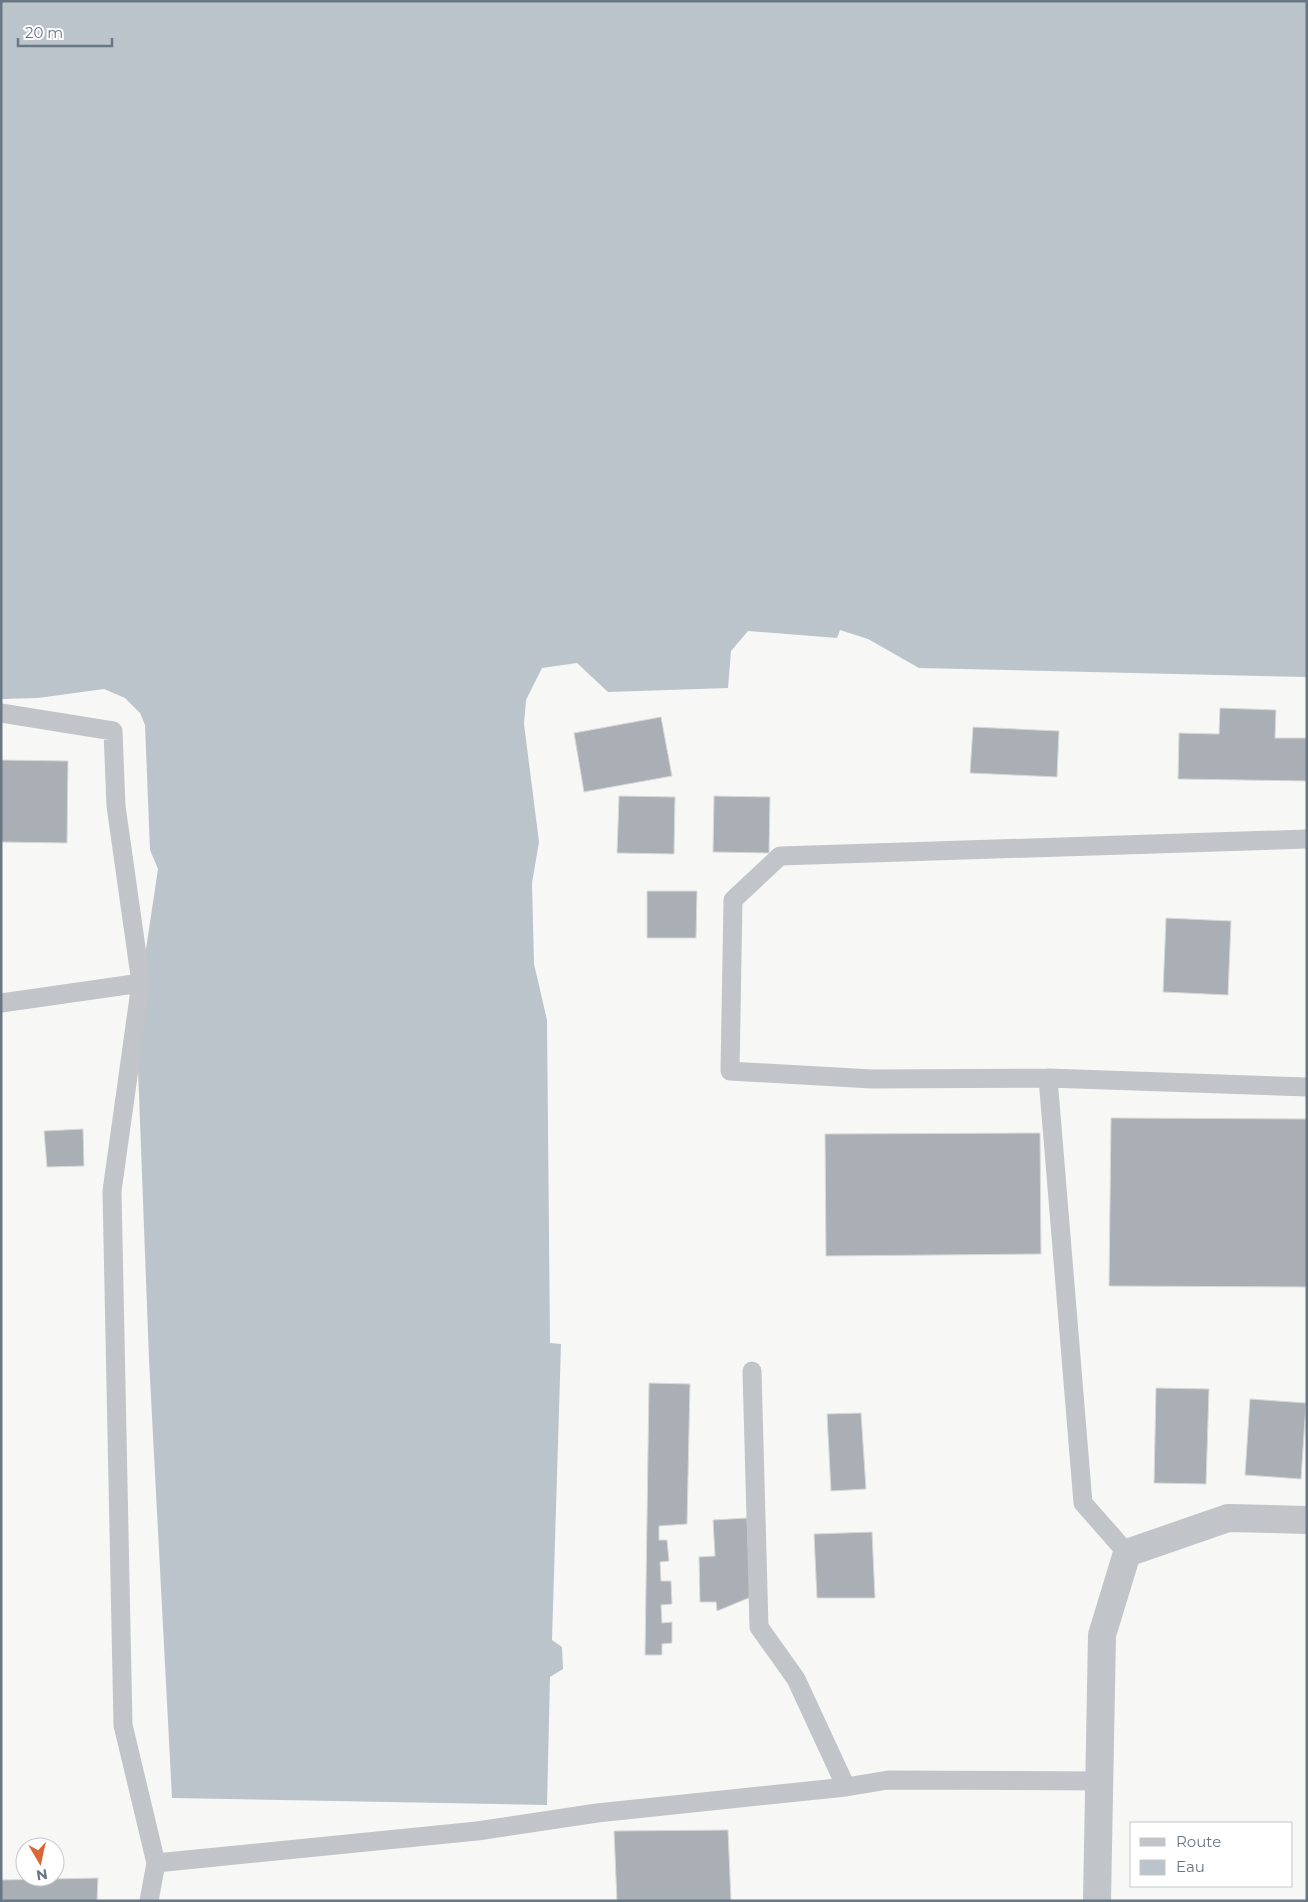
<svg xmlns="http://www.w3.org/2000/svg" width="1308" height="1902" font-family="Montserrat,sans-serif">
  <rect width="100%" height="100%" fill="#f7f7f5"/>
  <!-- water -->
  <path fill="#bbc4ca" d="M1,1h1306v676l-388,-9 -51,-29 -28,-9 -3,8 -89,-7 -17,20 -3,37 -120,4 -31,-29 -35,5 -16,32 -2,24 15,118 -7,41 2,81 13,56 3,323 11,1 -9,296 10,7 1,22 -13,8 -3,128 -375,-7 -23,-439 -13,-343 22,-147 -8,-19 -5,-125 -5,-12 -15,-15 -21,-9 -66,9 -37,1z"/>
  <!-- building -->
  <path fill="#a9afb5" stroke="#d9d9d7" d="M1220,708l56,2 -1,28h32v43l-129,-2 1,-46 40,1z
    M661,717l11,59 -88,16 -10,-59z
    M973,727l86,4 -2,46 -87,-4z
    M1,760l67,1 -1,82 -66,-1z
    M619,796l56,1 -1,57 -57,-1z
    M714,796l56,1 -1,56 -56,-1z
    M647,891h50l-1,47h-49z
    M1166,918l65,3 -3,74 -65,-3z
    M1111,1118l196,1v168l-198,-1z
    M83,1129l1,37 -37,1 -3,-36z
    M1040,1133l1,121 -215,2 -1,-122z
    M649,1383l41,1 -3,140 -28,2v14h8l2,21 -9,1 1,19h10l1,23 -11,1 1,18 10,-1v21l-10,1v11h-17z
    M1156,1388l53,1 -3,95 -52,-1z
    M1250,1399l56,4 -5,76 -56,-4z
    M861,1413l5,76 -35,2 -4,-77z
    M747,1518l4,79 -34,14 -1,-9h-16l-1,-45 16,-1 -2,-36z
    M872,1532l3,66h-58l-3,-64z
    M728,1830l3,71h-114l-3,-70z
    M98,1878l-1,23h-96v-21z"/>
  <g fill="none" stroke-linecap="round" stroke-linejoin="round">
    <!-- service -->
    <path stroke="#c1c4c8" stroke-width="19" d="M1,713l112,18 3,75 25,177 -29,208 11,534 33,138 -7,38
      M1307,839l-527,17 -47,44 -3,171 142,8 176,-1 259,9
      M1,1003l140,-20
      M1048,1078l35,425 44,50
      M752,1371l7,256 37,52 50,108
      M156,1863l321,-32 120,-18 249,-26 42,-7 211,1"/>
    <!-- minor -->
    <path stroke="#c1c4c8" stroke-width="28" d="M1097,1901l5,-266 25,-82 101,-35 79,2"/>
  </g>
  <!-- border -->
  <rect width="1308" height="1902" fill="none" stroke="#697684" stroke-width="5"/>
  <!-- legend -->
  <rect x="1130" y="1822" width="162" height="65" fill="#ffffff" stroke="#c3c8ce"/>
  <rect x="1140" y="1838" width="25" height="8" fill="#c1c4c8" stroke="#c3c8ce"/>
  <text x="1176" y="1847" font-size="15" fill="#697684">Route</text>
  <rect x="1140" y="1860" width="25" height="15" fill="#bbc4ca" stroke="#c3c8ce"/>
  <text x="1176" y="1872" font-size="15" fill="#697684">Eau</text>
  <!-- north arrow -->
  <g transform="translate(40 1862) rotate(171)"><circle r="24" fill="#ffffff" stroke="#c3c8ce"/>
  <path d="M0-4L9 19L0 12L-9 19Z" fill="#d76736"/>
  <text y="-8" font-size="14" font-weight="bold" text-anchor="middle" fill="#697684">N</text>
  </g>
  <!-- scale -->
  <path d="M18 38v8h94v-8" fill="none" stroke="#697684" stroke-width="2.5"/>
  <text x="25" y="38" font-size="15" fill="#697684" stroke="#ffffff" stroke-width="4" paint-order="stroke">20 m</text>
</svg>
